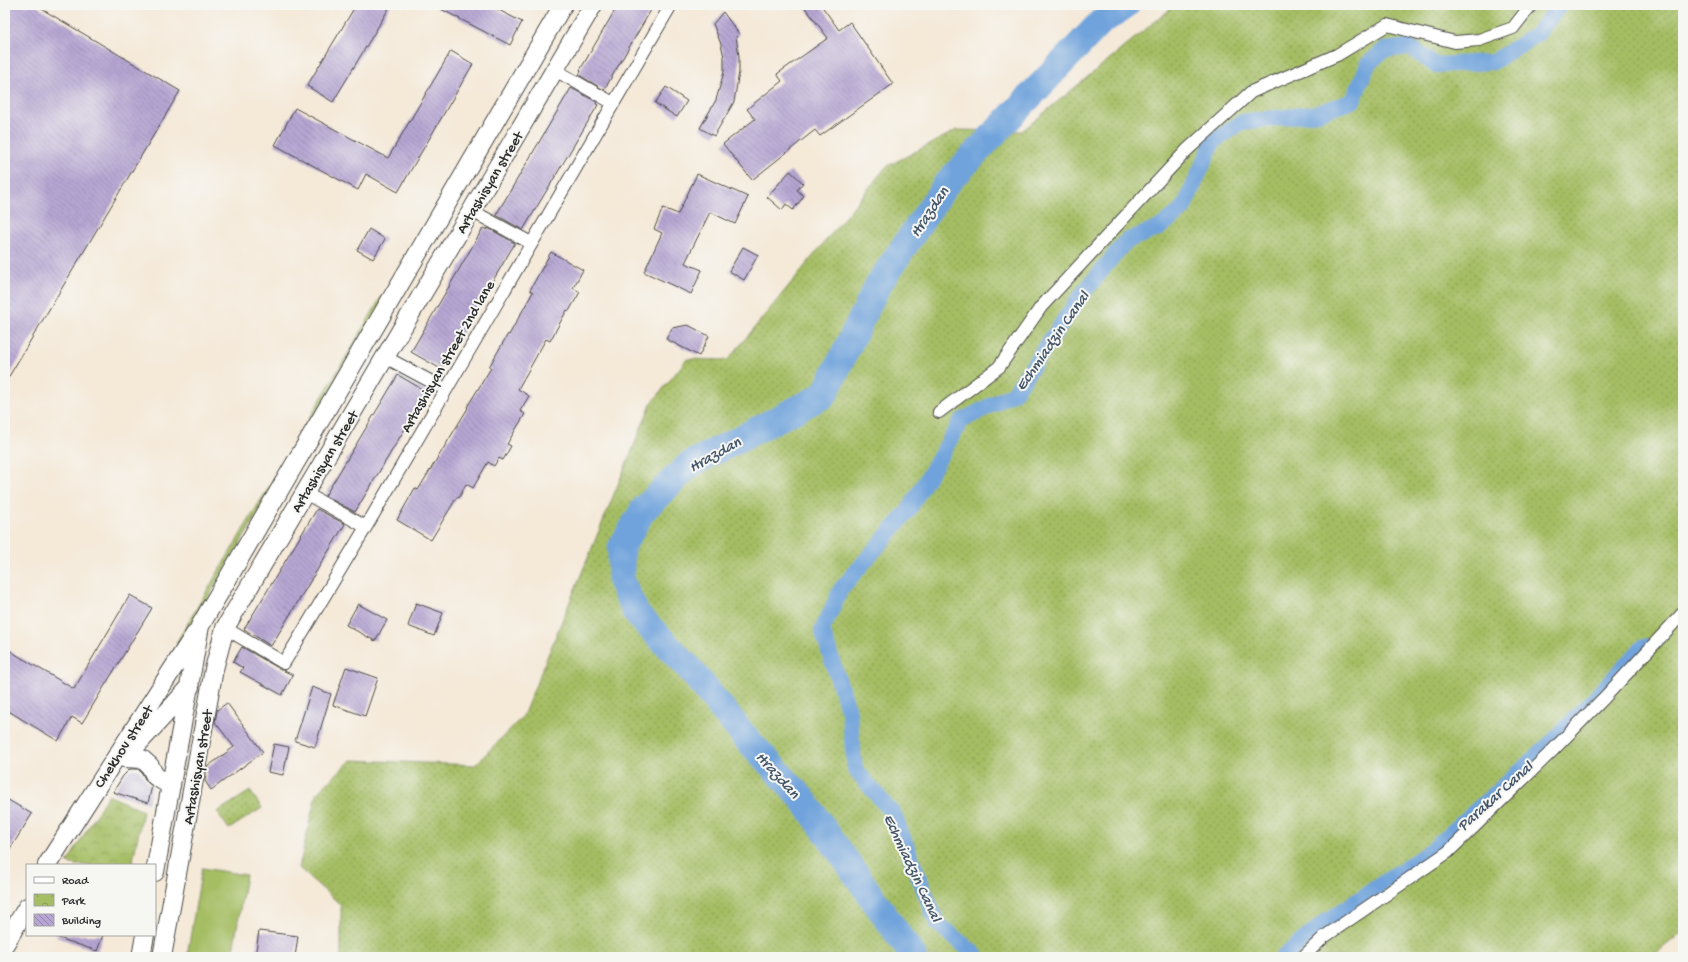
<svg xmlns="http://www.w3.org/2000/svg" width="1688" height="962" font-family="'Gochi Hand',sans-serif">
  <defs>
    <pattern id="grass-dots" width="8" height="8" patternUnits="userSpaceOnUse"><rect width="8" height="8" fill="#a5be64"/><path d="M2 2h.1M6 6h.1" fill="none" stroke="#879b53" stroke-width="1.8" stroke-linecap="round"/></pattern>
    <pattern id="park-crowns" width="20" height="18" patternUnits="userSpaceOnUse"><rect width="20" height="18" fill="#a5be64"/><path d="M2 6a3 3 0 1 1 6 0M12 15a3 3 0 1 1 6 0" fill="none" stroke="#879b53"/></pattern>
    <pattern id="building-back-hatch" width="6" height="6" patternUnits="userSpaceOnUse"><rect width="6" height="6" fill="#b6a6d3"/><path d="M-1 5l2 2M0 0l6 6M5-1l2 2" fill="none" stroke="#9487ab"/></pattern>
  </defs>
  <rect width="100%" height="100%" fill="#f6f6f2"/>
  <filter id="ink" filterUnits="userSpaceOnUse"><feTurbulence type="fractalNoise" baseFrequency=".025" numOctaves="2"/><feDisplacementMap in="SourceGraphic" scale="8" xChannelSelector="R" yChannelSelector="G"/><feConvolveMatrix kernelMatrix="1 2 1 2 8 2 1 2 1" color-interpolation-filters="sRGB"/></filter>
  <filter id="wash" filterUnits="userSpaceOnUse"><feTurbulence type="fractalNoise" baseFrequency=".012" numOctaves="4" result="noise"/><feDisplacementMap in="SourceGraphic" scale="16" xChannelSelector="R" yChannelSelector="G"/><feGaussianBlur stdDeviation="0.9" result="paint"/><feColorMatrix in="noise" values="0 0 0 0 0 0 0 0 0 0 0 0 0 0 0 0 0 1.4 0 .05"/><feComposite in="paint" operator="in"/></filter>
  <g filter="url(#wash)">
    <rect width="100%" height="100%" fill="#f5e9d8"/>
    <!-- grass -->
    <path fill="url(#grass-dots)" stroke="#687448" d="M1175,5h508v926l-31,26h-1311v-52l-42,-37 17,-74 35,-34 124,5 48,-49 128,-312 36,-45 41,1 158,-193 71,-37 65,1z
      M382,296l4,2 -206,347 -4,-2z
      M250,791l12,17 -33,21 -12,-17z"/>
    <!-- park -->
    <path fill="url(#park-crowns)" stroke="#687448" d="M108,795l35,16 -11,54h-56l-9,-2z"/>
    <!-- pitch -->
    <path fill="#a5be64" stroke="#687448" d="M202,868l44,7 -14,82 -45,-1z"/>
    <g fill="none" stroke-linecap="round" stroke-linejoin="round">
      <!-- canal -->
      <path stroke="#6fa3db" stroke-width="16" d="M978,957l-41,-34 -43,-108 -39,-46 -6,-57 -27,-82 19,-41 67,-78 53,-90 53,-28 66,-96 46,-56 33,-13 24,-19 30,-67 29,-20 76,-9 35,-12 15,-37 16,-14 26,-3 25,18 58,-3 44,-28 23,-29
        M1283,957l41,-34 109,-74 120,-108 91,-95"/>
      <!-- river -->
      <path stroke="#6fa3db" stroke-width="27" d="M914,957l-112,-159 -58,-62 -55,-68 -53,-55 -15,-32v-33l22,-38 46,-45 135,-70 54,-110 69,-102 154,-161 25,-17"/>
    </g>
    <g id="blocks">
      <!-- building -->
      <path fill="url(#building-back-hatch)" d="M5,5h30l145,86 -175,292z
        M356,5h35l-58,97 -26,-16z
        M433,5h56l33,17 -12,23z
        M618,5h36l-50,85 -25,-15 2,-4 -1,-1z
        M803,5h18l18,25 11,-8 43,62 -73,52 -5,-6 -63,50 -29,-36 32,-25 -8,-10 35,-28 -5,-7 51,-36z
        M723,12l16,22 -3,3 3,19v16l-5,30 -20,34 -14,-8 16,-28 8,-28v-15l-3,-13 -8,-20z
        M451,51l22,13 -75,128 -32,-18 -8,16 -83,-45 20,-37 93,50z
        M666,87l21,14 -10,16 -22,-14z
        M571,88l26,14 -1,2 2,1 -75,125 -27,-15z
        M790,171l13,12 -6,7 7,6 -11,14 -7,-6 -4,6 -15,-13z
        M697,174l51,23 -13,27 -25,-12 -25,51 17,7 -11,24 -47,-22 18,-39 -8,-4 9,-21 15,6z
        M483,228l4,2 1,-2 27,15 -74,126 -30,-17z
        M369,229l16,10 -12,20 -16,-9z
        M743,247l15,8 -14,25 -15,-9z
        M551,252l32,18 -10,18 7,4 -11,19 -2,-1 -17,31 -4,-2 -28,50 11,7 -9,15 5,3 -18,30 4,2 -8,14 -4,-2 -5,8 -6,-4 -15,26 -7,-4 -7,14 -2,-1 -26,43 -34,-20 18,-32 3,2 50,-82 -1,-1 24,-39 -2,-1 19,-33 1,1 24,-43 -3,-2z
        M688,325l21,11 -10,20 -33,-17 6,-11z
        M398,375l29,17 -72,120 -30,-16z
        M317,509l28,15 -74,122 -27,-17z
        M130,595l22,13 -70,115 -10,-6 -14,24 -53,-32v-61l69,41z
        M416,603l27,10 -9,23 -26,-10z
        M358,604l29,16 -12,21 -29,-16z
        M242,647l38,22 13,6 -11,20 -42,-23 3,-4 -10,-6z
        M346,667l32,11 -13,38 -32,-11z
        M312,687l19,7 -16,53 -20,-6z
        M227,703l36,49 -52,38 -6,-9 2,-14 27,-20 -19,-25 2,-12z
        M274,744l15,3 -6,28 -15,-3z
        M130,769h8l4,4 4,8 6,5 -4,17 -35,-11 10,-16z
        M5,798l27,16 -27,43z
        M259,931l39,5 -3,21h-40z
        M57,935h46l-6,16 -41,-14z"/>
    </g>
  </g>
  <g filter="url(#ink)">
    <use href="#blocks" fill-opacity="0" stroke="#494845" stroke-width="1"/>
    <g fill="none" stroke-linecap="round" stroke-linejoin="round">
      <defs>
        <path id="street" d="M555,70l58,33
          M472,211l59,32
          M385,357l60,32
          M939,412l60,-45 42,-60 146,-157 64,-58 86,-37 50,-30 68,17 24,-2 34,-12 18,-23
          M305,493l61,34
          M225,628l59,35 82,-136 305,-522
          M1303,957l21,-20 124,-85 102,-99 54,-55 79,-85"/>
        <path id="secondary" d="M125,758l65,-71
          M125,758l17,1 8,7 5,10 16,10
          M47,865l148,-231
          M155,872l45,-246 363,-621
          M5,944l22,-37
          M141,957l4,-22
          M162,957l52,-288 11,-41 368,-623"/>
      </defs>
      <!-- street casing -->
      <use href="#street" stroke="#494845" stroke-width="14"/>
      <!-- secondary casing -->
      <use href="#secondary" stroke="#494845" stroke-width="20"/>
      <!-- street -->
      <use href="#street" stroke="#fff" stroke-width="12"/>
      <!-- secondary -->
      <use href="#secondary" stroke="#fff" stroke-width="18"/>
    </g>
  </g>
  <g text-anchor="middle" stroke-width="4" stroke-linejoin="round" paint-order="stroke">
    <!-- street labels -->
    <g font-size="15" fill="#2b2b2b" stroke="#f6f6f2">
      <text transform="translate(489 182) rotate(-59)" y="5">Artashisyan street</text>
      <text transform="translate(447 356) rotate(-60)" y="5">Artashisyan street 2nd lane</text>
      <text transform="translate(324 461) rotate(-59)" y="5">Artashisyan street</text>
      <text transform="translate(123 746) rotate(-57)" y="5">Chekhov street</text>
      <text transform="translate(197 767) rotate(-80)" y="5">Artashisyan street</text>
    </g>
    <!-- water labels -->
    <g font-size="16" font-style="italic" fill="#435569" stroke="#f6f6f2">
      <text transform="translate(928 211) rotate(-56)" y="6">Hrazdan</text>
      <text transform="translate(1051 340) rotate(-55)" y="6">Echmiadzin Canal</text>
      <text transform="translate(714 453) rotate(-29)" y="6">Hrazdan</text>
      <text transform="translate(779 774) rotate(48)" y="6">Hrazdan</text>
      <text transform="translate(1494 795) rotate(-42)" y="6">Parakar Canal</text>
      <text transform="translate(914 867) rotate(65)" y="6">Echmiadzin Canal</text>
    </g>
  </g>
  <!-- margin -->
  <rect width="1688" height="962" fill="none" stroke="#f6f6f2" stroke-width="20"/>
  <!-- legend -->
  <rect x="26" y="864" width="130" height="72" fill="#f6f6f2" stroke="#a5a5a2"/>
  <rect x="34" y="877" width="20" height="6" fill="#ffffff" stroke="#a5a5a2"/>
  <text x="62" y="884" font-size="12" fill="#2b2b2b">Road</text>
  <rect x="34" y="894" width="20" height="12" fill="url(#park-crowns)" stroke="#a5a5a2"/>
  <text x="62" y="904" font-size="12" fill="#2b2b2b">Park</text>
  <rect x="34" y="914" width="20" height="12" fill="url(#building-back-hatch)" stroke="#a5a5a2"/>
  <text x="62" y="924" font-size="12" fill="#2b2b2b">Building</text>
</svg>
